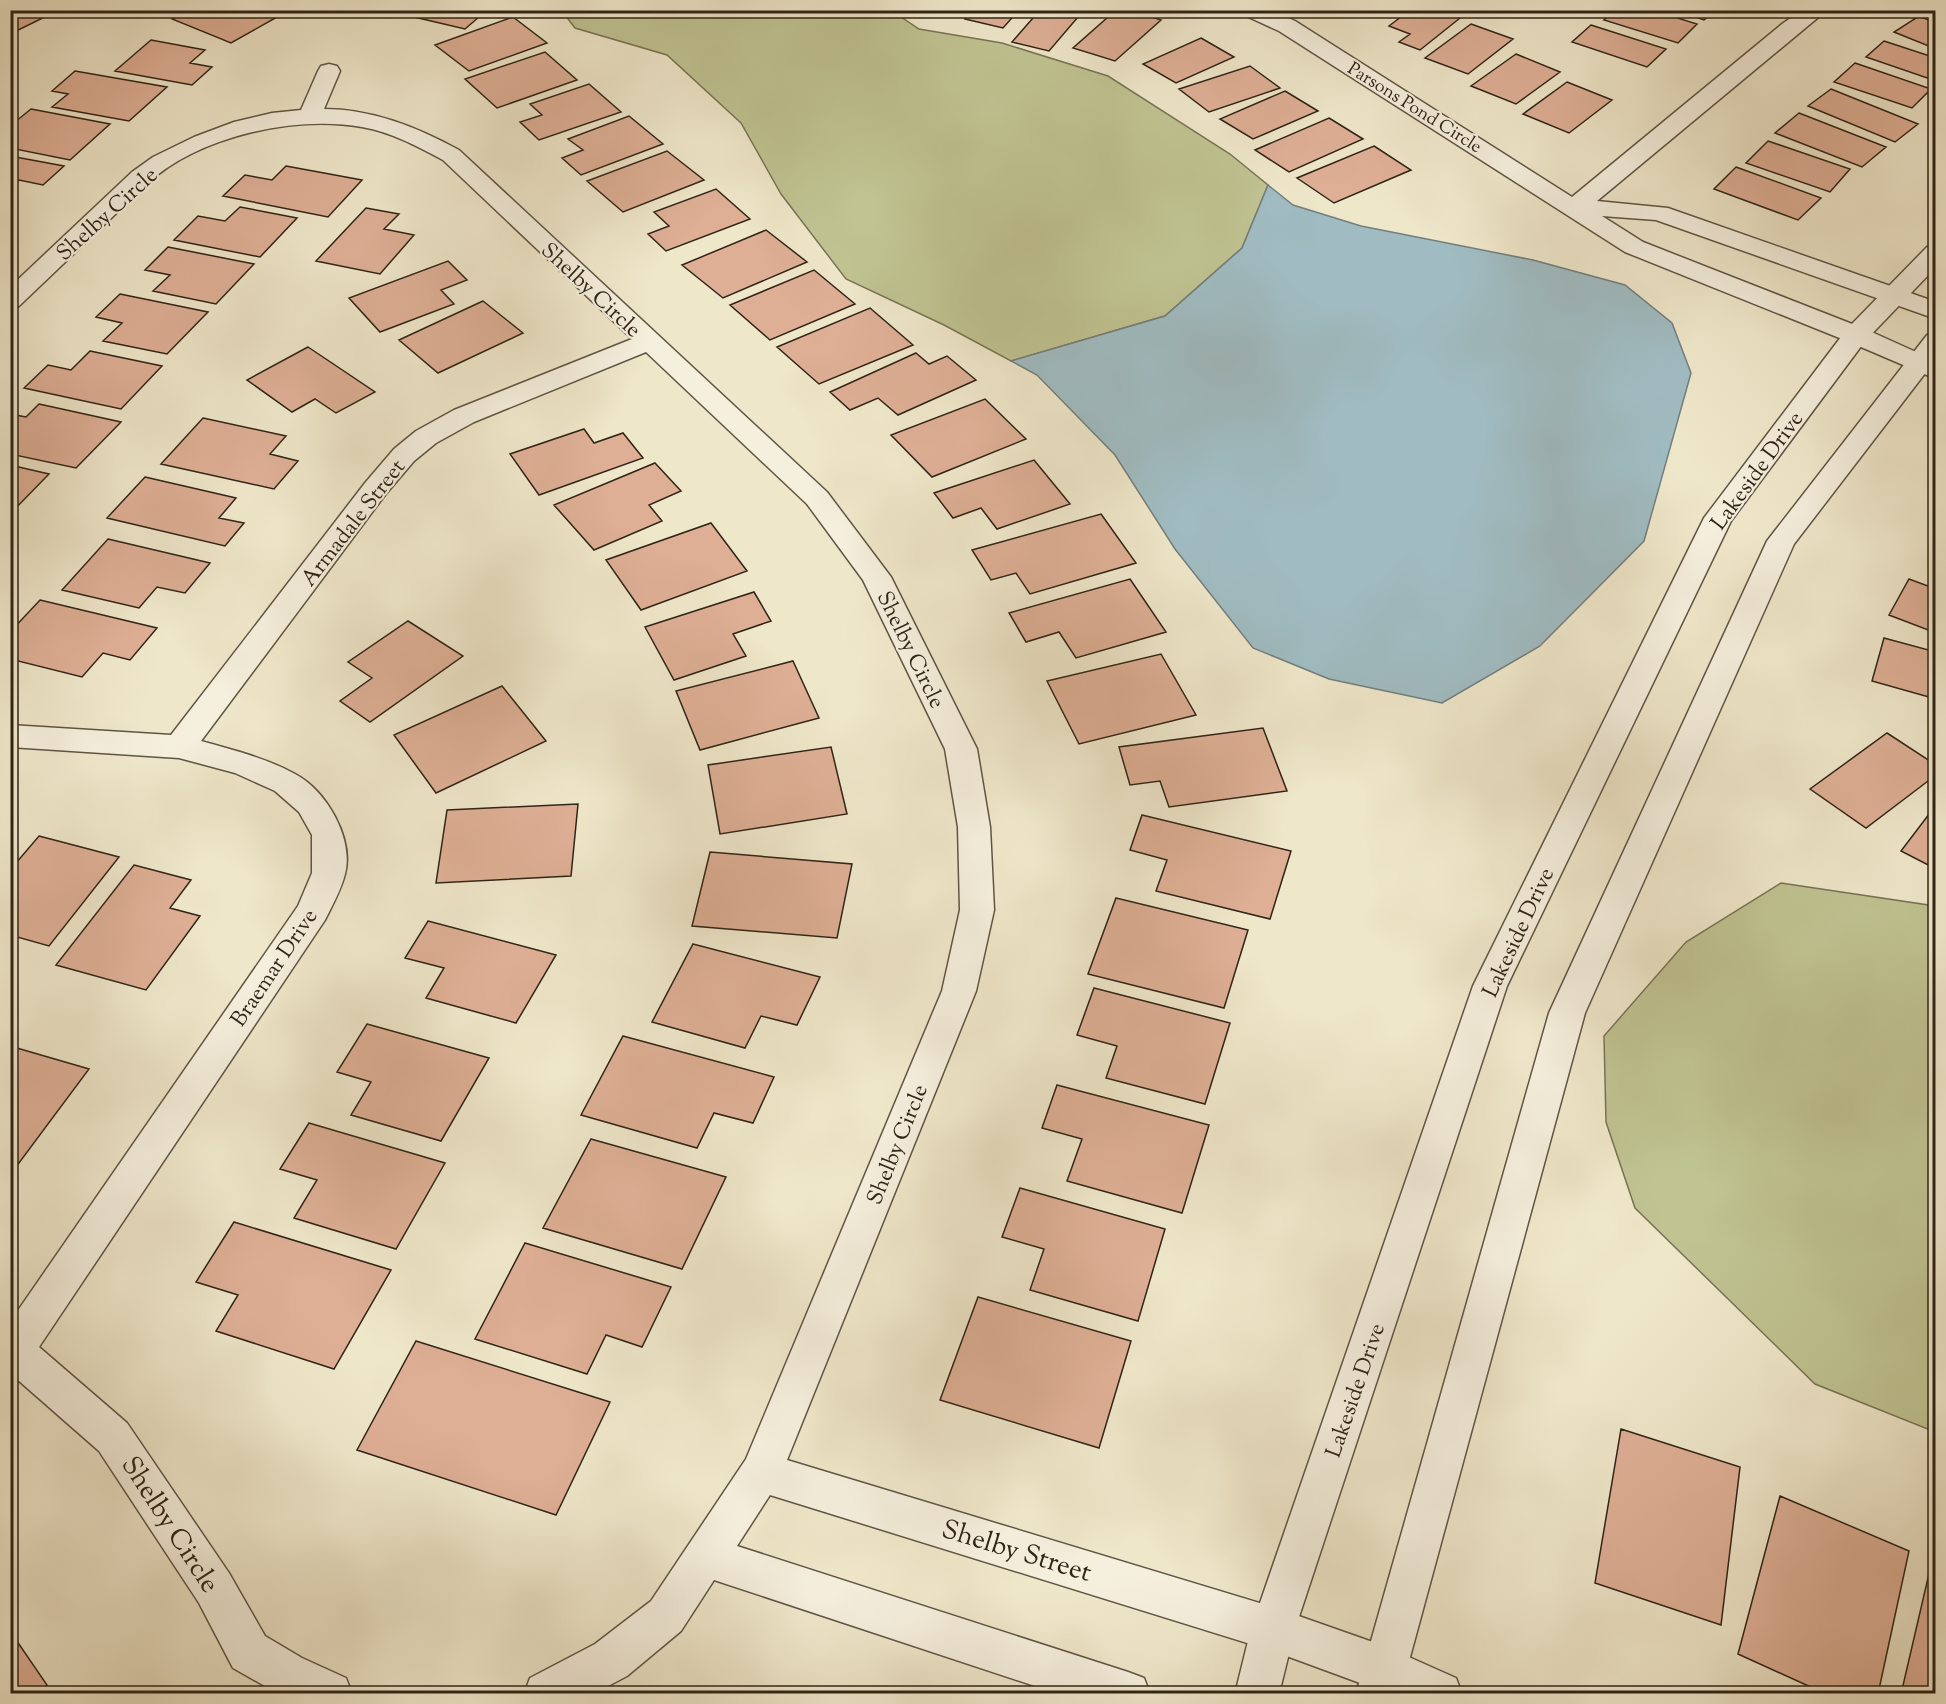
<svg xmlns="http://www.w3.org/2000/svg" width="1946" height="1704" font-family="'Sorts Mill Goudy',serif">
  <rect width="100%" height="100%" fill="#efe7ca"/>
  <filter id="stains"><feTurbulence type="fractalNoise" baseFrequency=".00333" numOctaves="4"/><feColorMatrix values="0 0 0 0 .2 0 0 0 0 .09 0 0 0 0 .02 0 0 0 .5 -.17"/></filter>
  <radialGradient id="worn" r=".72"><stop offset=".6" stop-color="#630" stop-opacity="0"/><stop offset="1" stop-color="#630" stop-opacity=".3"/></radialGradient>
  <!-- green -->
  <path fill="#c0c392" stroke="#787454" stroke-width="1.5" d="M562,11h330l27,18 83,14 106,33 122,78 38,31 -26,63 -77,68 -154,45 -67,-36 -98,-46 -65,-85 -40,-71 -74,-68 -92,-27z
    M1781,883l154,23v526l-120,-48 -180,-176 -29,-86 -2,-86 82,-94z"/>
  <!-- water -->
  <path fill="#a0bcc2" stroke="#737f7e" stroke-width="1.5" d="M1268,185l25,20 68,21 172,34 92,25 47,38 19,50 -47,168 -104,105 -98,57 -113,-24 -76,-31 -78,-99 -60,-94 -78,-80 -26,-14 154,-45 77,-68z"/>
  <!-- building -->
  <path fill="#deaf95" stroke="#2f2417" stroke-width="1.5" d="M10,10h49l-49,24z
    M188,10h72l17,7 -46,26 -59,-24z
    M417,10h70l-22,19 -55,-13z
    M972,10h47l-16,18 -38,-9z
    M1040,10h44l-35,41 -37,-9z
    M1116,10h15l30,10 -46,41 -42,-13z
    M1410,10h60l-50,40 -21,-8 11,-8 -21,-8z
    M1614,10h38l45,14 -19,19 -74,-23z
    M1676,10h40l-12,10z
    M1919,16l17,7v26l-42,-17z
    M513,17l34,26 -78,28 -34,-26z
    M1471,24l42,15 -45,35 -43,-16z
    M1591,25l75,24 -19,18 -75,-25z
    M1201,38l33,19 -58,26 -33,-19z
    M151,40l54,10 -15,13 22,4 -20,18 -77,-14z
    M1884,41l52,17v23l-70,-24z
    M545,52l32,28 -80,28 -32,-29z
    M1516,54l44,18 -44,32 -45,-18z
    M1855,63l76,26 -19,19 -78,-26z
    M1250,66l30,22 -71,24 -30,-23z
    M75,71l92,16 -38,34 -77,-14 16,-13 -16,-3z
    M1567,82l45,18 -43,33 -46,-19z
    M589,84l32,28 -82,28 -19,-18 22,-7 -12,-11z
    M1831,89l87,35 -23,18 -87,-36z
    M1285,91l33,20 -65,28 -33,-20z
    M31,109l79,15 -40,36 -60,-12v-22z
    M1799,113l87,34 -24,20 -87,-34z
    M629,116l34,28 -82,31 -19,-17 21,-8 -15,-11z
    M1329,118l34,21 -74,33 -34,-22z
    M1768,141l82,28 -20,23 -84,-29z
    M1374,146l37,24 -77,33 -37,-25z
    M667,151l37,29 -81,32 -36,-31z
    M10,156l54,10 -21,19 -24,-5 -9,7z
    M286,166l76,14 -34,37 -105,-21 22,-21 27,5z
    M1736,167l85,31 -23,22 -84,-31z
    M716,189l34,30 -84,32 -18,-17 21,-8 -15,-14z
    M240,207l57,11 -37,39 -86,-17 24,-24 27,5z
    M366,208l33,6 -15,15 30,6 -34,39 -64,-13z
    M766,230l41,32 -84,36 -41,-33z
    M168,247l86,17 -38,40 -63,-13 17,-16 -25,-5z
    M448,261l19,19 -26,10 13,14 -74,28 -31,-34z
    M814,270l41,34 -85,36 -40,-35z
    M120,294l88,18 -41,42 -64,-13 19,-18 -26,-6z
    M483,301l40,32 -85,40 -39,-33z
    M870,308l43,37 -94,39 -42,-37z
    M308,347l67,45 -39,21 -21,-14 -23,13 -45,-32z
    M90,351l72,15 -41,43 -97,-21 24,-23 23,5z
    M916,353l13,11 18,-8 29,24 -78,35 -20,-17 -28,12 -20,-18z
    M985,399l41,40 -94,38 -41,-42z
    M39,404l82,18 -45,46 -66,-14v-40l16,3z
    M203,418l83,18 -16,18 28,7 -24,28 -113,-25z
    M584,429l10,14 29,-10 20,25 -104,37 -29,-41z
    M1034,460l36,44 -73,25 -16,-21 -28,10 -19,-25z
    M655,463l26,28 -32,14 13,16 -68,29 -40,-45z
    M10,465l39,9 -39,40z
    M145,477l91,21 -17,20 25,5 -19,23 -118,-28z
    M1101,514l35,49 -106,31 -14,-21 -25,7 -19,-30z
    M711,523l36,48 -106,39 -35,-50z
    M108,539l102,24 -25,30 -28,-6 -18,21 -77,-18z
    M1130,579l36,53 -90,26 -17,-26 -33,10 -17,-29z
    M1909,579l27,10v44l-47,-18z
    M754,592l17,29 -38,13 13,22 -72,24 -29,-53z
    M40,600l117,28 -27,32 -27,-7 -21,24 -72,-18v-27z
    M408,621l55,35 -93,66 -30,-21 32,-23 -24,-16z
    M1884,638l52,14v47l-64,-18z
    M1161,654l35,61 -117,29 -32,-63z
    M793,661l26,57 -119,32 -24,-59z
    M502,686l44,55 -110,52 -42,-58z
    M1263,728l24,63 -118,16 -9,-26 -30,4 -11,-38z
    M1887,733l49,32v10l-70,53 -56,-39z
    M831,747l16,67 -127,20 -12,-69z
    M578,804l-7,72 -135,7 11,-73z
    M1936,805v64l-35,-18z
    M1142,815l149,36 -21,68 -114,-28 11,-31 -37,-10z
    M39,836l80,21 -70,89 -39,-11v-65z
    M710,852l142,12 -15,74 -145,-12z
    M134,865l57,15 -21,28 30,8 -54,74 -90,-25z
    M1116,898l132,32 -24,78 -136,-34z
    M428,921l128,34 -40,68 -90,-25 18,-30 -39,-10z
    M693,944l127,33 -23,48 -36,-9 -16,32 -93,-26z
    M1094,988l136,35 -25,81 -99,-26 11,-32 -40,-11z
    M367,1024l122,34 -48,83 -90,-26 20,-33 -34,-10z
    M623,1036l151,41 -21,46 -39,-10 -17,35 -116,-33z
    M10,1046l79,23 -79,106z
    M1057,1085l152,40 -27,88 -115,-32 15,-42 -40,-11z
    M309,1123l136,40 -49,86 -102,-31 23,-38 -37,-11z
    M591,1139l135,38 -44,92 -139,-41z
    M1020,1188l145,41 -27,92 -108,-31 14,-41 -42,-12z
    M234,1222l157,48 -57,99 -118,-38 22,-36 -42,-13z
    M525,1243l146,44 -29,60 -36,-12 -19,39 -112,-35z
    M978,1297l153,44 -32,107 -159,-48z
    M416,1341l194,61 -54,113 -199,-65z
    M1621,1429l119,38 -19,158 -126,-42z
    M1780,1496l129,55 -31,143h-52l-88,-40z
    M1934,1552l2,1v141h-35z
    M10,1631l37,54 -11,9h-26z"/>
  <g fill="none" stroke-linecap="round" stroke-linejoin="round">
    <defs>
      <path id="minor" d="M1242,10h29l24,11 277,176 210,-173 20,-14h25l-230,191 71,7 268,94v17l-280,-99 -54,-4 41,26 222,87 71,32v18l-89,-38 -222,-89 -346,-221 -35,-16z
        M329,64l8,2 3,5 -16,38c48,0 93,18 135,41l368,342 64,85 86,172 13,78 4,83 -18,81 -189,469 486,147 111,39 72,32 6,16h-72l-117,-43 -503,-156 -33,51 391,126 16,6 6,16h-91l-345,-114 -33,51 -54,45 -34,18h-69l6,-16 65,-34 56,-43 95,-142 196,-468 18,-81 -2,-83 -13,-78 -82,-169 -56,-76 -161,-152 -172,70 -38,21 -22,18 -29,34 -184,246c32,9 65,17 94,33 32,17 59,65 50,100 -4,16 -13,32 -20,46l-286,427 88,76 102,150 36,63 37,22 44,20 6,16h-73l-46,-26 -34,-65 -100,-152 -89,-78v-51l288,-416 14,-33v-38l-13,-23 -24,-21 -40,-18 -56,-15 -169,-11v-22l161,10 194,-252 29,-34 22,-18 38,-21 178,-71 -189,-179c-26,-14 -52,-28 -81,-33 -67,-12 -162,9 -213,55l-130,124 -9,3v-22l122,-115 21,-15 41,-20 40,-15 38,-9 29,-3 17,-39 3,-5z"/>
      <path id="tertiary" d="M1936,245v22l-71,74 -134,180 -224,465 -212,643 -16,65h-44l16,-65 222,-643 231,-468 143,-189 80,-82z
        M1936,333v26l-142,185 -209,469 -185,681h-44l193,-681 218,-472 160,-206z"/>
    </defs>
    <!-- minor casing -->
    <use href="#minor" stroke="#5f5544" stroke-width="3"/>
    <!-- tertiary casing -->
    <use href="#tertiary" stroke="#5f5544" stroke-width="3"/>
    <!-- minor -->
    <use href="#minor" fill="#f5efdd" fill-rule="evenodd"/>
    <!-- tertiary -->
    <use href="#tertiary" fill="#f5efdd" fill-rule="evenodd"/>
  </g>
  <g text-anchor="middle" stroke-width="4.5" stroke-linejoin="round" paint-order="stroke">
    <!-- far-street labels -->
    <g font-size="18" fill="#2f2417" stroke="#f5efdd">
      <text transform="translate(1415 107) rotate(32)" y="6">Parsons Pond Circle</text>
    </g>
    <!-- street labels -->
    <g font-size="22" fill="#2f2417" stroke="#f5efdd">
      <text transform="translate(106 213) rotate(-42)" y="8">Shelby Circle</text>
      <text transform="translate(592 289) rotate(43)" y="8">Shelby Circle</text>
      <text transform="translate(1756 470) rotate(-54)" y="8">Lakeside Drive</text>
      <text transform="translate(352 522) rotate(-52)" y="8">Armadale Street</text>
      <text transform="translate(912 649) rotate(64)" y="8">Shelby Circle</text>
      <text transform="translate(1517 932) rotate(-65)" y="8">Lakeside Drive</text>
      <text transform="translate(273 967) rotate(-56)" y="8">Braemar Drive</text>
      <text transform="translate(896 1144) rotate(-68)" y="8">Shelby Circle</text>
      <text transform="translate(1354 1390) rotate(-71)" y="8">Lakeside Drive</text>
    </g>
    <!-- near-street labels -->
    <g font-size="27" fill="#2f2417" stroke="#f5efdd">
      <text transform="translate(171 1524) rotate(57)" y="9">Shelby Circle</text>
      <text transform="translate(1017 1550) rotate(17)" y="9">Shelby Street</text>
    </g>
  </g>
  <!-- margin -->
  <rect width="1946" height="1704" fill="none" stroke="#efe7ca" stroke-width="36"/>
  <rect x="12" y="12" width="1922" height="1680" fill="none" stroke="#2f2417" stroke-width="3"/>
  <rect x="18" y="18" width="1910" height="1668" fill="none" stroke="#2f2417" stroke-width="1.5"/>
  <rect width="100%" height="100%" filter="url(#stains)"/>
  <rect width="100%" height="100%" fill="url(#worn)"/>
</svg>
